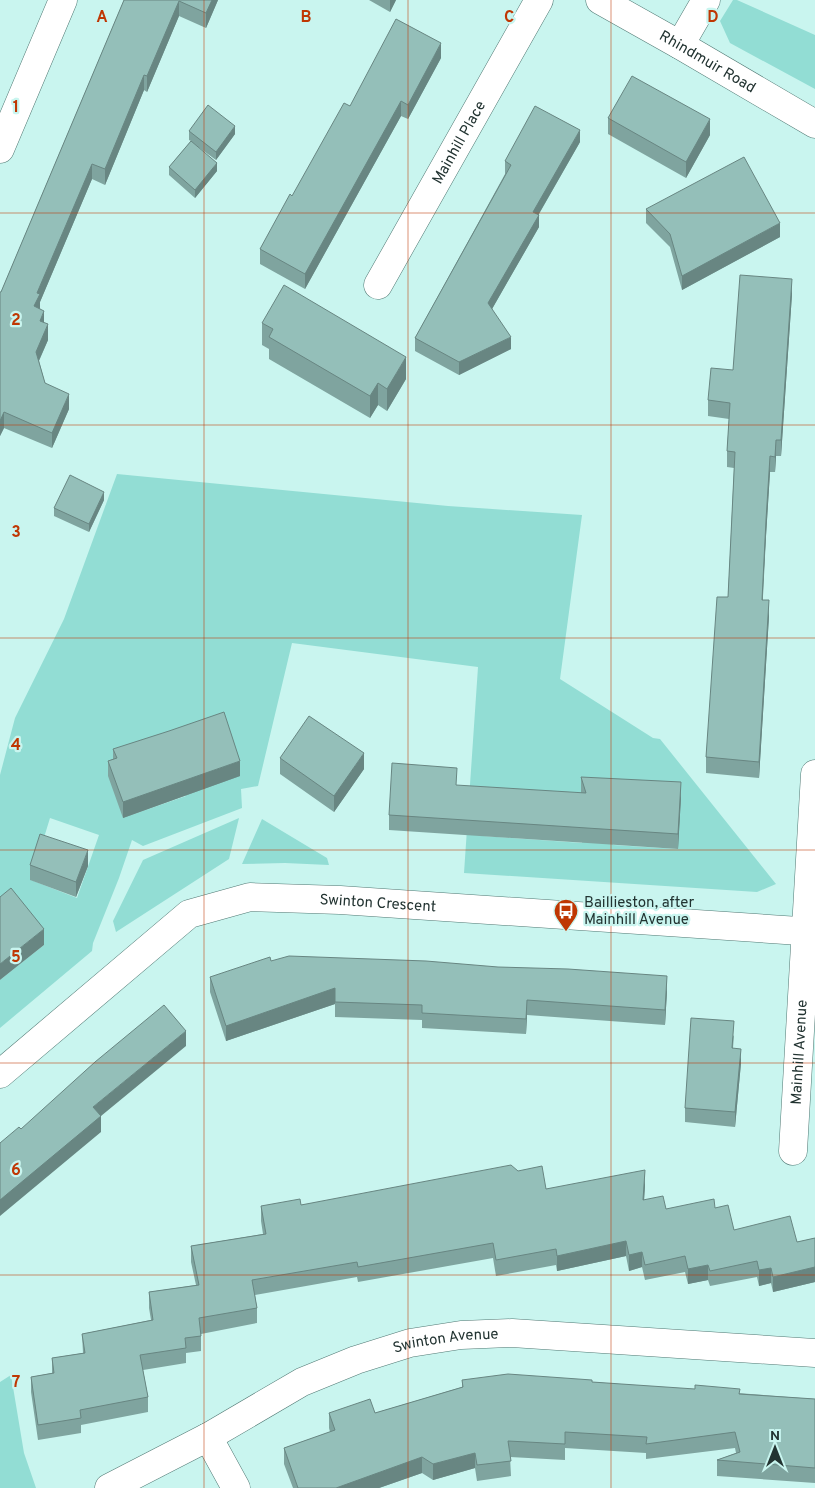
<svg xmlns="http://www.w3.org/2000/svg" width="815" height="1488" font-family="Overpass,sans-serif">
  <rect width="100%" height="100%" fill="#c9f5ef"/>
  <!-- green -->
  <path fill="#92ddd4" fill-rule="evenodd" d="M733,0h4l78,35v54l-85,-46 -10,-22z
    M117,474l331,32 134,9 -22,164 93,59 7,1 116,145 -19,8 -293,-19 14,-206 -186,-24 -34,143 -17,3 1,19 -99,38 -11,-6 -13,38 -26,65 -1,8 -92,77v-48l44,-35 -44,-32v-138l15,-57 49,-99zM169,747l17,49 -55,19zM616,794l62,55 -65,-4zM584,809l-2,34 -99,-7zM50,818l49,17 -22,63 -46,-18z
    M239,818l-10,41 -113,73 -3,-11 30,-61z
    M262,819l65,39 2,7 -44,-2 -43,1z
    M11,1375l13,78 12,35h-36v-106z"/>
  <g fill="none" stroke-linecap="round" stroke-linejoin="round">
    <defs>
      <g id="street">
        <path id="s1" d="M600,0l80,45 135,79"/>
        <path d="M680,45l26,-45"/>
        <path d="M0,149l63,-149"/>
        <path id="s2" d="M378,285l161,-285"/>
        <path id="s3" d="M0,1074l189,-160 61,-17 90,3 475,32"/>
        <path id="s4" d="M793,1151l22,-377"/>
        <path d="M208,1437l28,51"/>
        <path id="s5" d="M109,1488l99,-51 94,-55 54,-22 54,-17 51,-8 51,-2 303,20"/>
      </g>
    </defs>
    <!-- street casing -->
    <use href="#street" stroke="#517974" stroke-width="29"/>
    <!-- street -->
    <use href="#street" stroke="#fff" stroke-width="28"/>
  </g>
  <!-- wall -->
  <path fill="#7fa49f" d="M124,0h94l-12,28 -27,-12 -32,76 -3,-2 -39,95 -13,-6 -52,123v6l4,15 4,17 -9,21 6,22 24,26 -17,39 -48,-20 -4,8v-144h1z
    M369,0h27l-6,12z
    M441,58l-33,61 -7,-3 -96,173 -45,-25v-15l90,-143z
    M608,118l102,17 -24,43 -78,-44z
    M189,131l46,3 -19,26 -22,-16 23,27 -22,27 -26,-23v-8l22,-26 -2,-1z
    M580,142l-41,72v13l-47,82 19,40 -52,26 -44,-24v-13l90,-164v-13z
    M646,209l134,28 -98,53 -12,-43 -24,-24z
    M792,294l-11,162h-5l-1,16h-5l-8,128 7,16 -10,162 -53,-5v-16l22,-160 6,-129 -7,-1v-16l2,-32 -21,-3v-16l25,-30z
    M262,323l144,56 -19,32 -9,-6 -8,13 -101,-59v-10l-7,-4z
    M104,500l-15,32 -35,-16v-8z
    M113,749l127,27 -117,42 -15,-42v-15l5,-2z
    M280,758l84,11 -30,43 -54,-38z
    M581,777l100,20 -3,52 -289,-19v-15l192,-22z
    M30,865l58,1 -12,31 -46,-17z
    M271,961l396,30 -2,34 -138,-10 -1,19 -104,-6v-8l-87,-3v-13l-109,37 -16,-49v-15z
    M734,1035l-1,13 8,15 -6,64 -50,-5v-14z
    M518,1171l28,18 99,-4 -1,15 22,9 49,-1 19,22 63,12 18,-4v44l-42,10 -2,-9 -12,3 -2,-9 -47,9 -2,-6 -20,4 -3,-12 -40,8 -3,-13 -13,4 -3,-15 -69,15 -1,-6 -60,11 -3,-18 -135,24 -1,-5 -102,18 2,13v15l-56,11v17l-15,2v10l-43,7 5,27v15l-67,13v8l-43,7 -7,-48v-15l21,-4v-15l31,-5 -1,-19 69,-14 -2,-12v-16l47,-7 -5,-23v-16l72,-12 -2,-13v-15l40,-1z
    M462,1380l130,2 223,17v84l-98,-7v-16l19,-7 -1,-5 -89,11v-6l-81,-5v12l-55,-3 1,19 -34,5 -2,-13 -42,12 -11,-7 -43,15h-86l-9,-24v-16l46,-16 -1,-4v-15h46l87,-26z"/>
  <!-- shaded-wall -->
  <path fill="#688682" d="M212,0h6l-12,28v-15z
    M390,0h6l-6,12z
    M179,1v15l-32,76v-16z
    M441,43v15l-33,61v-14z
    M144,75v15l-39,95v-16z
    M401,101v15l-96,173v-15z
    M710,119v16l-24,43v-16z
    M235,126v8l-19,26v-8z
    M580,130v12l-47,82v-12z
    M217,163v8l-22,27v-8z
    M92,164v15l-52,123v7l-6,-3 3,-13z
    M539,215v12l-51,89v-13z
    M780,223v14l-98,53v-14z
    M792,279v15l-11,162v-16z
    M44,311v15l-4,-5z
    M48,324v16l-12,27v-15z
    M511,337v12l-52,26v-13z
    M406,357v22l-19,32v-22z
    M378,383v22l-8,13v-22z
    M69,394v15l-17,39v-15z
    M4,412v16l-4,8v-15z
    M776,440v16l-1,16v-15z
    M770,456v16l-4,64 -4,80v-16l4,-80z
    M104,492v8l-15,32v-8z
    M769,600v16l-10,162v-16z
    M364,753v16l-30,43v-16z
    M240,761v15l-117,42v-16z
    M681,782v15l-3,52v-15z
    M88,850v16l-12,31v-15z
    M44,929v16l-44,35v-16z
    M667,976v15l-2,34v-15z
    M335,988v16l-109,37v-15z
    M527,1000v15l-1,19v-15z
    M186,1031v15l-85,70v16l-101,84v-16l93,-93z
    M741,1049v14l-6,64v-15z
    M645,1170v15l-2,31v-16z
    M626,1241v15l-69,15v-15z
    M642,1252v15l-13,4v-16z
    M708,1265v15l-20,4v-15z
    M815,1267v15l-42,10v-15z
    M771,1268v15l-12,3v-16z
    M475,1453v15l-42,12v-16z
    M422,1457v16l-43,15h-43z"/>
  <!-- building -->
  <path fill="#94bfb9" stroke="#688682" d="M124,0h88l-6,13 -27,-12 -32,75 -3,-1 -39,94 -13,-5 -55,129 3,1 -6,12 10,5 -4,10 8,3 -12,28 9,31 24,11 -17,39 -48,-21 -4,9v-129h1z
    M396,19l45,24 -33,62 -7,-4 -96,173 -45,-25 30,-55 2,2 52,-93 6,3z
    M632,76l78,43 -24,43 -78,-44z
    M208,105l27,21 -19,26 -27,-21z
    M535,106l45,24 -47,82 6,3 -51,88 23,34 -52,25 -44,-24 96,-173 -6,-4z
    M191,141l26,22 -22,27 -26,-23z
    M744,157l36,66 -98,53 -12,-42 -24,-25z
    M740,275l52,4 -11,161h-5l-1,17 -5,-1 -4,64 -4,80h7l-10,162 -53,-5 11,-160h11l7,-145 -8,-1 3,-48 -22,-3 3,-32 22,2z
    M284,285l122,72 -19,32 -9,-6 -8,13 -101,-59 4,-8 -11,-6z
    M70,475l34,17 -15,32 -35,-16z
    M224,712l16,49 -117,41 -15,-41 9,-3 -4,-9 56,-18z
    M309,716l55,37 -30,43 -54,-38z
    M392,763l65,5 -1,17 130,8 -5,-16 100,5 -3,52 -289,-19z
    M40,834l48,16 -12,32 -46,-17z
    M11,888l33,41 -44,35v-67z
    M289,956l137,5 72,6 70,2 99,7 -2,34 -138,-10 -1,19 -104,-6v-8l-87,-3v-14l-109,38 -16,-49 60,-20 1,4z
    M164,1005l22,26 -93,76 8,9 -101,84v-57l19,-16 2,2 74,-67z
    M691,1018l43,3 -2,27 9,1 -6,63 -50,-4z
    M511,1165l7,6 24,-5 4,23 99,-19 -2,30 20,-4 3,13 48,-10 1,9 13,-3 6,25 56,-14 7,26 18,-4v29l-42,10 -2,-9 -12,2 -2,-9 -47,10 -2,-6 -20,4 -3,-13 -40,9 -3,-13 -13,3 -3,-14 -69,15 -1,-7 -60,11 -3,-17 -135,24 -1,-5 -105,18 5,28 -58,10 2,18 -16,2 1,10 -46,7 8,42 -68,13 1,8 -43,7 -7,-48 23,-4 -2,-15 33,-5 -3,-19 71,-14 -4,-28 50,-7 -8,-39 75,-12 -5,-28 39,-7 1,6z
    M508,1374l84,6v2l103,7v-4l45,4 -1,5 76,5v69l-98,-8 23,-8 -5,-20 -89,12 1,-7 -82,-5v12l-57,-3 3,20 -34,4 -2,-12 -42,11 -11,-7 -86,31h-38l-14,-40 51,-18 -6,-17 41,-14 5,14 88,-26 -1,-7z"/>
  <!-- grid -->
  <path fill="none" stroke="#bf3703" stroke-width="1" stroke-opacity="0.55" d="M204,0v1488M408,0v1488M611,0v1488M0,213h815M0,425h815M0,638h815M0,850h815M0,1063h815M0,1275h815"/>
  <!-- icons -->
  <defs>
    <symbol id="bus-pin" viewBox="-11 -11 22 30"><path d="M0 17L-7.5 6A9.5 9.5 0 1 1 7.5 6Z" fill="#bf3703" stroke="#c9f5ef"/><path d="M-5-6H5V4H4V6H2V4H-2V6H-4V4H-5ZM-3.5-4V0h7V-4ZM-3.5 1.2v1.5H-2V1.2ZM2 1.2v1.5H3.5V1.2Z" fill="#fff"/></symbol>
  </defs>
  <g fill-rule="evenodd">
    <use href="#bus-pin" x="552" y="897" width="28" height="38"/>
  </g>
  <g text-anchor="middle" stroke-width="4.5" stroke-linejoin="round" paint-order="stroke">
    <!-- street labels -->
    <g font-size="15" fill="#223331" stroke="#c9f5ef">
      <text dy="5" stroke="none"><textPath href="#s1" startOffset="124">Rhindmuir Road</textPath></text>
      <text dy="5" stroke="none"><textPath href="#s2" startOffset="164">Mainhill Place</textPath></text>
      <text dy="5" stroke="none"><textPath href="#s3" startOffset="439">Swinton Crescent</textPath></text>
      <text dy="5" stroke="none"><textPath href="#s4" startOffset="99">Mainhill Avenue</textPath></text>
      <text dy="5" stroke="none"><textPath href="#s5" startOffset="371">Swinton Avenue</textPath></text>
    </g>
    <!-- poi labels -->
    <g font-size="15" fill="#223331" stroke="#c9f5ef" text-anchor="start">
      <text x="584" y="907">Baillieston, after<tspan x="584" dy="17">Mainhill Avenue</tspan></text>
    </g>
  </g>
  <g font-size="16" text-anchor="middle" font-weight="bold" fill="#bf3703" stroke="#c9f5ef" stroke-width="4.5" stroke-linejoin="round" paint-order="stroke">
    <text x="102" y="22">A</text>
    <text x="306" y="22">B</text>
    <text x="509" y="22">C</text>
    <text x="713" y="22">D</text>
    <text x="16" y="112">1</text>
    <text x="16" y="325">2</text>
    <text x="16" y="537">3</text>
    <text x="16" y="750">4</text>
    <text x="16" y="962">5</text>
    <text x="16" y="1175">6</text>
    <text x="16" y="1387">7</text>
  </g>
  <!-- north arrow -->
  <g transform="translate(775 1448)" stroke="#c9f5ef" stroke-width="4" paint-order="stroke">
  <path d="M0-4L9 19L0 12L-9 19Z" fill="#223331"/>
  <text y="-8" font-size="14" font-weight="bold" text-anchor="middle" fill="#223331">N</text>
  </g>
</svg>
